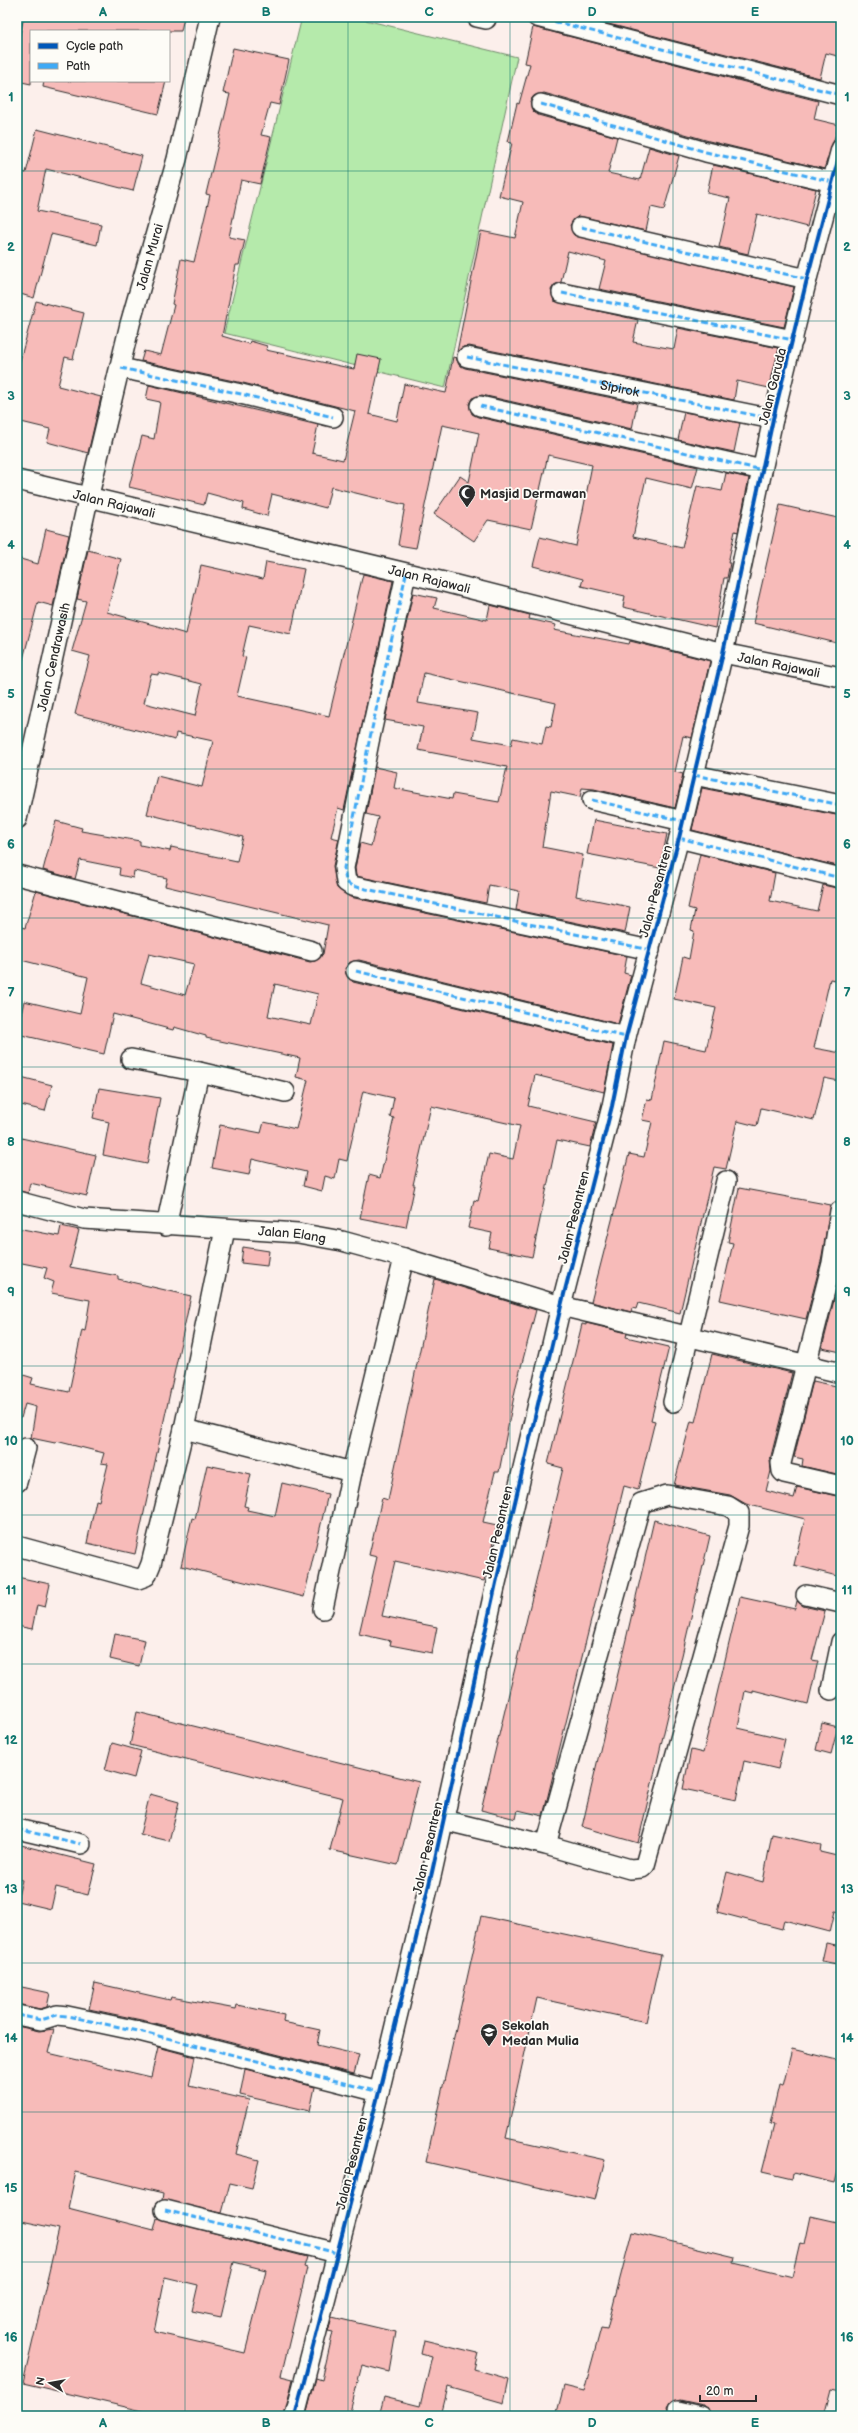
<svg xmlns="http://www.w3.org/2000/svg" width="858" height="2433" font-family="'Balsamiq Sans',sans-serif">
  <rect width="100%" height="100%" fill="#fcefeb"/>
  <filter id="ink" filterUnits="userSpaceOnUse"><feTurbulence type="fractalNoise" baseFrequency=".025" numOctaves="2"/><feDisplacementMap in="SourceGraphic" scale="8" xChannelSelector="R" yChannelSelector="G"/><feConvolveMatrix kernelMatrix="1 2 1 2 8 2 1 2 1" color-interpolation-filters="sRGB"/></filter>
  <g filter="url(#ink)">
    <!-- green -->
    <path fill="#b5eaab" stroke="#708a6b" d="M302,17h51l164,40 -72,331 -221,-55z"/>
    <!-- building -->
    <path fill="#f7bbb9" stroke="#2b2b2b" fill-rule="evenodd" d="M24,17h160l-3,14h-150v53l-14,-3v-34z
      M581,17h260v40l-15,-4 -6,25z
      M533,27l285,74 -4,18 25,6 -15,44 -115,-28 -165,-48 -10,3 -4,5 3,10 5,4 79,22 -9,36 32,7 9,-33 30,9 -15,54 -13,-3 -5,24 -68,-15 -8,9 4,10 220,52 -10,40 -185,-38 7,-28 -38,-10 -7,31 -7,3 -3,5 3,11 84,19 -5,22 41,7 4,-21 101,20 -10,40 -32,-7 -3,19 -265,-54 -6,1 -6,5 24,-121 34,7 8,-36 -24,-6 13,-53 -4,-1 9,-39 2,1 11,-40 -5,-1z
      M233,48l56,12 -10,45 -9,-2 -9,32 10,2 -11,47 -19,-4 -12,57 16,3 -6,25h-3l-14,71 27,8 1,-3 17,5 -1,4 88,19 3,-15 24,5 -12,55 28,7 7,-37 42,9 7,-36 3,1 3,7 6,3 172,35 -5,26 -150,-34 -10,3 -3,6 3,10 6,3 220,50 -6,22 -46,-11 -13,59 49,11 15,-62 25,5 4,-18 23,5 -11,54 -3,-1 -7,32h2l-3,15h-3l-9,50 -92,-21 2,-11 -44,-10 2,-7 -50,-13 7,-29 36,9 16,-81 -44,-10 -17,74 -43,-9 -14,21 -40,-27 26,-38 9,6 10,-49 -37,-8 -26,123 -18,-3 7,-40 -74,-18 -5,21 -54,-14 -5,22 -24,-7 1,-6 -37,-10 -3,12 -75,-18 13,-51 12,3 6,-37 -14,-3 3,-14 169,40 -6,28 31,7 12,-49 -112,-28 -102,-22 3,-10 17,4 13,-50 -2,-1 9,-45 13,3 16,-67 -4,-1 24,-100 -7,-1z
      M44,81h122l-8,33 -115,-27z
      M37,129l105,27 -9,35 -87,-22 -9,42 64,13 -4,21 -46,-11 -17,64 -17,-5v-122l9,2z
      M713,165l103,24 -9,38 -50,-13 -9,40 -29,-7 11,-49 -23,-5z
      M36,301l48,12 -11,46 -8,-2 -7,29 43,11 -13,56 -41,-11 3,-13 -33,-8v-58l2,1z
      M684,412l56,11 -6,29 -56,-12z
      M780,505l58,13 -2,11 5,1v114l-88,-21z
      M46,529l23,6 -16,71 -15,-4 -16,61 -5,-1v-104l21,6z
      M88,550l33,9 -14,53 79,22 15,-69 62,14 3,-17 38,7 -13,65 -42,-9 -7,31 4,1 -9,39 92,20 34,-142 30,7 -49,229 -6,-2 -7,29 8,2 -6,27 4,22 13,9 277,59 -3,17 7,2 -13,49 -259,-64 -6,1 -8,7 1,6 7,8 260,63 -9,47 -69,-17 -7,31 68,16 -6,25 -33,-7 -25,117 -43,-9 3,-15 -24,-5 6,-28 4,1 11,-47 24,5 7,-33 -89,-20 -18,79h2l-9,42 -46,-9 9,-43 11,3 14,-60 -4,-1 4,-19 -31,-7 -16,70 -8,-2 -4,20 -10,-3 -3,15 -19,-5 3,-14 -54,-13 -3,16 -37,-7 8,-43 41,8 3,-11 32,7 12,-49 -12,-3 4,-19 -94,-20v-2l-32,-9 -1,3 -60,-16 -9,40 -87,-20 7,-33 56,13 8,-37 -71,-18v-33l8,2 11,-37 274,71 5,-1 8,-7 5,-29 -163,-39 2,-8 -33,-7 -1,7 -14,-3 1,-7 -40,-8 -5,19 -32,-9 13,-49 26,7 -1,3 59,10v4l30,6 1,-4 66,14 6,-24 -96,-23 10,-38 45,11 11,-46 -37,-8 -1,7 -100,-26 15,-58 -18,-5 14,-50 -9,-2zM158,673l44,11 -7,32 -51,-13 7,-29 7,1zM149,954l45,10 -9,31 -44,-12zM275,984l43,10 -7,31 -43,-9z
      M413,593l24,5 -3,10 53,12 3,-15 40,10 -1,4 27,6 -2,5 75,14 1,-3 80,20 -18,77 -9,-2 -8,36 8,2 -8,34 -81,-19 -12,-1 -2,9 -29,-6 -9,56 41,8 -7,41 54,11 -5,26 -109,-23 3,-19 -30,-6 -3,18 -130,-27 -1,-8 5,-25 11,3 7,-29 -12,-3 9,-47 22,5 -3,16 58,11 1,-5 46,8 8,-35 -89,-17 5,-23 -38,-7zM424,673l132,30 -5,24 -5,-1 -4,18 -29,-6 -2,7 -38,-7 5,-25 -60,-10z
      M702,788l139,28v51l-149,-37z
      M594,820l73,14 -7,34 -73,-14z
      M700,854l75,19 -5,28 47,10 6,-26 18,4v92l-11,-2 -16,69 27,5v20l-2,8 -15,-3 -10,42 -53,-12 -4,18 -20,-5 -11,48 -12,-2 -34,146 -42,-10 -2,6 -4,-1 -1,4 -40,-10 38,-148 15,3 8,-35 -10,-2 5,-21 5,1 12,-59 42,9 10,-42 -42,-9 9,-42 6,2 5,-28 -3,-1 4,-20 -7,-2z
      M17,1076l35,9 -7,26 -28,-7z
      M99,1088l61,10 -13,66 -44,-9 6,-33 -16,-4z
      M17,1137l79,18 -9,41 -57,-13 -2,10 -11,-3z
      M739,1188l92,17 -10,56 -15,58 -86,-19 13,-57 -5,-1z
      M61,1226l18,4 -9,37 48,9v3l73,17 -56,258 -48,-11 9,-43 3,1 9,-37 -7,-1 3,-10 -48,-12 -1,2 -24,-5 5,-31 -11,-3 -4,14 -4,-1v-44l16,5 -2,6 38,8 13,-62 3,1 5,-31 -39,-7 3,-11 -10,-4 3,-10 -30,-6v-34l42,8z
      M243,1247l26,4 -2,15 -26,-3z
      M841,1272v80l-19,-4z
      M435,1279l101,31 -20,76 -17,86h-4l-12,50 14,3 -13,56 -89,-20 -13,55 55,11 -5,26 -42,-8 1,-4 -32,-7 18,-77 -8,-2 13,-57 6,2z
      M586,1323l41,10 -1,4 43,10 -18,73 4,1 -17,69 -14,-4 -81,330 -25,-6 -2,9 -35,-9 82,-342 -15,-4 34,-140 4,1z
      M712,1354l80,19 -22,87 1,11 -5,20 28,7 3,-11 44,10v80l-47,-12 11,-46 -59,-15 -16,-9 -56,-10 17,-64 4,1z
      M813,1381l28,6v88l-39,-9 1,-7 -9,-2z
      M207,1465l44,9 -7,32 4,1 -1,3 28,6 7,-33 46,11 -24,103 -123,-31 11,-48 3,1z
      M654,1520l56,16 -72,307 -56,-16z
      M17,1577l33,7 -5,23 -8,-2 -5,24 -15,-3z
      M740,1597l55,12 2,-8 6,5 22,5 -13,49 6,1 -10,43 -55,-14v3l-8,-2 -7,37 47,11 -7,30 -34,-8 -8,39 -53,-11 8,-39 12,3z
      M115,1634l30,6 -6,26 -29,-7z
      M137,1712l282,70 -21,83 -68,-15 13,-52 -213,-53z
      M822,1723l16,4 -7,27 -15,-4z
      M112,1743l29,8 -7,27 -29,-8z
      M150,1794l29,8 -10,39 -29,-7z
      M772,1834l49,11 -1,7 21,5v55l-6,-1 -5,21 -46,-12 -2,9 -65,-17 10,-40 36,10z
      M17,1844l79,20 -8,31 -32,-8 -5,22 -34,-8 5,-21 -5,-1z
      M481,1916l180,39 -15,67 -109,-24 -31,140 99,22 -10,40 -169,-38z
      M826,1943l15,3v19l-19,-4z
      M95,1983l75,17 1,-3 65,12 1,-4 47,10 -1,7 37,8 -3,15 42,10 -5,19 -208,-53 -57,-12z
      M17,1986l33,7 -3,14 -7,2 -23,-5z
      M17,2026l22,5 15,-2 -6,24 103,24 7,-30 37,10 -6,29 60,14 -13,54 23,6 -7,28 -22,-5 -8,30 -60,-13 1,-7 -87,-21 -8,36 86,22 3,-12 150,39 -3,10 3,1 -26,108 12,3 -9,37h-120l-141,-33 36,-154 -42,-9zM234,2262l32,8 -21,83 -91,-21 11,-55 33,8 -6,26 29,6z
      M792,2049l49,12v98l-6,24 -42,-10 -1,6 -30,-7 12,-47 -4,-1 9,-39 4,1z
      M245,2069l70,18 -5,24 -70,-16z
      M810,2216l31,7v168l-10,-2 -7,27h-113l-3,-8 -5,-3 -23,-5 -10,4 -3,5 2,7h-113l8,-30 20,5 17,-63 6,1 25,-97 103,25 -1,6 58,14 8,-34 4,1z
      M332,2317l64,15 -7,40 -27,-7 -13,51h-43l10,-38 6,2 11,-48 -5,-1z
      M424,2340l54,13 -4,16 35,10 -5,24 -56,-16 -7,29h-62l5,-19 36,9 12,-49 -11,-3z"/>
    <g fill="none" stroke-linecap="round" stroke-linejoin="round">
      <defs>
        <g id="minor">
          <path d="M477,17l9,2"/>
          <path d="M537,17l304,78"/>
          <path d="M541,104l165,48 127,30"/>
          <path d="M581,227l226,52"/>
          <path d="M562,293l231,47"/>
          <path d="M467,357l306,62"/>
          <path d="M121,368l120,26 92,23"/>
          <path d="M480,406l282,64"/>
          <path id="s1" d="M17,480l427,102 279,71 118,24"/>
          <path d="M406,574l-37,168 -25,126 2,14 6,4 298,64"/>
          <path d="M694,775l147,30"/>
          <path d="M592,800l91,21"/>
          <path id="s2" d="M17,819l72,-324 41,-171 47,-165 33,-142"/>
          <path d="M679,838l162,40"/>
          <path d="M17,875l295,76"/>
          <path d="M356,971l270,66"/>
          <path d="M131,1059l68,13 -33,154"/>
          <path d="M199,1072l86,20"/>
          <path id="s3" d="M17,1201l67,18 214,14 44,8 62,17 157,48 280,67"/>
          <path d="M840,1211l-8,52 -51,200 1,8 2,2 57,13"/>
          <path d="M673,1402l53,-221"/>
          <path d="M184,1429l168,43"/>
          <path d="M17,1482l9,-34"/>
          <path d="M17,1546l121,33 8,-3 5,-12 33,-135 41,-200"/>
          <path d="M806,1595l35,8"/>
          <path d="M323,1609l29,-137 52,-214"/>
          <path d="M831,1690l10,-48"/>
          <path d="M443,1820l103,25 84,24 12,-1 3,-3 94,-339v-13l-11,-7 -61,-11 -26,8 -95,342"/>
          <path d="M17,1829l64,15"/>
          <path d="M17,2015l24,5 16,-5 10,1 76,16 236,60"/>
          <path d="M165,2210l172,43"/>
          <path d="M678,2411l22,5"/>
          <path d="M295,2416l84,-324 53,-220 64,-289 65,-277 51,-200 14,-69 53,-199 44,-185 50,-234 34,-140 34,-130"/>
        </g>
      </defs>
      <!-- minor casing -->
      <use href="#minor" stroke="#2b2b2b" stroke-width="22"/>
      <!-- minor -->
      <use href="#minor" stroke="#fdfcf7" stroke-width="19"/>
      <!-- quiet -->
      <g stroke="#3fa9f5" stroke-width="3" stroke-dasharray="6 3" stroke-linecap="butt">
        <path d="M477,17l9,2"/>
        <path d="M537,17l304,78"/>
        <path d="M541,104l165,48 127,30"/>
        <path d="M581,227l226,52"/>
        <path d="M562,293l231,47"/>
        <path id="s4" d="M467,357l306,62"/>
        <path d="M121,368l120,26 92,23"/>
        <path d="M480,406l282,64"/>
        <path d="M406,574l-37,168 -25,126 2,14 6,4 298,64"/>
        <path d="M694,775l147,30"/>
        <path d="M592,800l91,21"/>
        <path d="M679,838l162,40"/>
        <path d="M356,971l270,66"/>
        <path d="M17,1829l64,15"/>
        <path d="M17,2015l24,5 16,-5 10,1 76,16 236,60"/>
        <path d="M165,2210l172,43"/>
        <path d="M678,2411l22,5"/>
      </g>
      <defs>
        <path id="cycleway" d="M295,2416l84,-324 53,-220 64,-289 65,-277 51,-200 14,-69 53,-199 44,-185 50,-234 34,-140 34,-130"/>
      </defs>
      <!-- cycleway casing -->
      <use href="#cycleway" stroke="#fdfcf7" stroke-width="6"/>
      <!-- cycleway -->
      <use href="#cycleway" stroke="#0057b8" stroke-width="4"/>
    </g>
  </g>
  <!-- grid -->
  <path fill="none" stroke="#0f766e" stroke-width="1" stroke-opacity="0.55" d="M185,17v2399M348,17v2399M510,17v2399M673,17v2399M17,171h824M17,321h824M17,470h824M17,619h824M17,769h824M17,918h824M17,1067h824M17,1216h824M17,1366h824M17,1515h824M17,1664h824M17,1814h824M17,1963h824M17,2112h824M17,2262h824"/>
  <!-- icons -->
  <defs>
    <symbol id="mosque-pin" viewBox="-11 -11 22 30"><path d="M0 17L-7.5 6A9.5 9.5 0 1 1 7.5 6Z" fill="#2b2b2b" stroke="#fdfcf7"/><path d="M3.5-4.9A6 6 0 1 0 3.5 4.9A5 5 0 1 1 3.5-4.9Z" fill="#fff"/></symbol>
    <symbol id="school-pin" viewBox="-11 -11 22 30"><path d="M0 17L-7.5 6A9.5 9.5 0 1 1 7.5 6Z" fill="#2b2b2b" stroke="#fdfcf7"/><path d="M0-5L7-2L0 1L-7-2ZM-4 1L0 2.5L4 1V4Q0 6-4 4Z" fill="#fff"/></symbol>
  </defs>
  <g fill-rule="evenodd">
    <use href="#mosque-pin" x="457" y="483" width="20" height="27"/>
    <use href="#school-pin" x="479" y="2022" width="20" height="27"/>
  </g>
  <g text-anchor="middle" stroke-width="3.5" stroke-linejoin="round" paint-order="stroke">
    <!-- street labels -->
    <g font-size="13" fill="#2b2b2b" stroke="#fdfcf7">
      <text dy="5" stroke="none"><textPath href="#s2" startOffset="578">Jalan Murai</textPath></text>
      <text transform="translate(772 386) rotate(-76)" y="5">Jalan Garuda</text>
      <text dy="5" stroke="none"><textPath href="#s4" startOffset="156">Sipirok</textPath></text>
      <text dy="5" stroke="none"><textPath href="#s1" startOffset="100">Jalan Rajawali</textPath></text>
      <text dy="5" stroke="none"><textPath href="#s1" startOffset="424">Jalan Rajawali</textPath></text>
      <text dy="5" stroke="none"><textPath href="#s2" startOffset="166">Jalan Cendrawasih</textPath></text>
      <text dy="5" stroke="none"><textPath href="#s1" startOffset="784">Jalan Rajawali</textPath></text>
      <text transform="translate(655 891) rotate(-75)" y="5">Jalan Pesantren</text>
      <text transform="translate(573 1217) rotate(-76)" y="5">Jalan Pesantren</text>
      <text dy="5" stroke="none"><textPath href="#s3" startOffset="278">Jalan Elang</textPath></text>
      <text transform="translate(497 1532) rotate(-77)" y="5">Jalan Pesantren</text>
      <text transform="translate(427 1848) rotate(-77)" y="5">Jalan Pesantren</text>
      <text transform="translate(351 2163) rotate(-76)" y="5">Jalan Pesantren</text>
    </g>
    <!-- poi labels -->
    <g font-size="13" font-weight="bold" fill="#2b2b2b" stroke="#fdfcf7" text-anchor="start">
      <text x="480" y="498">Masjid Dermawan</text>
      <text x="502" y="2030">Sekolah<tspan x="502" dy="15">Medan Mulia</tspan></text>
    </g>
  </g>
  <!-- margin -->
  <rect width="858" height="2433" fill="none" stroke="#fdfcf7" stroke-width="44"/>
  <!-- legend -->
  <rect x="30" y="30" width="140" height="52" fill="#fdfcf7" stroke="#a9a8a5"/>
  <rect x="38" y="43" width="20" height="6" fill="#0057b8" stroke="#a9a8a5"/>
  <text x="66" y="50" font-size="12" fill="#2b2b2b">Cycle path</text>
  <rect x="38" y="63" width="20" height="6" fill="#3fa9f5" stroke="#a9a8a5"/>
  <text x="66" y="70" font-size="12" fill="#2b2b2b">Path</text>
  <!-- north arrow -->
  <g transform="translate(50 2383) rotate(281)" stroke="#fdfcf7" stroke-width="3" paint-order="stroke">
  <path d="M0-3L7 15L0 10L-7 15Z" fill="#2b2b2b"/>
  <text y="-6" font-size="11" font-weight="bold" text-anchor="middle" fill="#2b2b2b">N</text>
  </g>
  <!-- scale -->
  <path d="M700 2395v6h56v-6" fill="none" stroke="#2b2b2b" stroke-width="2"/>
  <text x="706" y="2395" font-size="12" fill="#2b2b2b" stroke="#fdfcf7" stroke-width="3" paint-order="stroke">20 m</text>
  <rect x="22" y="22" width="814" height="2389" fill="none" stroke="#0f766e" stroke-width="1.5"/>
  <g font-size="13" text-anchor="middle" font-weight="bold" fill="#0f766e">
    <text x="103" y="16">A</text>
    <text x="266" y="16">B</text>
    <text x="429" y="16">C</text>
    <text x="592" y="16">D</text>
    <text x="755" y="16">E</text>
    <text x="11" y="101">1</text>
    <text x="847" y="101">1</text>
    <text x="11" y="251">2</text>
    <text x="847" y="251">2</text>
    <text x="11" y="400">3</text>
    <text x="847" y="400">3</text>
    <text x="11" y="549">4</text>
    <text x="847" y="549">4</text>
    <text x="11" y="698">5</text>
    <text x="847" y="698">5</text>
    <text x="11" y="848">6</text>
    <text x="847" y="848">6</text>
    <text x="11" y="997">7</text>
    <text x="847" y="997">7</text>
    <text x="11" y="1146">8</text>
    <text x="847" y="1146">8</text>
    <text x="11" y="1296">9</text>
    <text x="847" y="1296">9</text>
    <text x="11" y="1445">10</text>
    <text x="847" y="1445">10</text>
    <text x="11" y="1594">11</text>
    <text x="847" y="1594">11</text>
    <text x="11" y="1744">12</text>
    <text x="847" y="1744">12</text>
    <text x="11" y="1893">13</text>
    <text x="847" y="1893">13</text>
    <text x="11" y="2042">14</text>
    <text x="847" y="2042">14</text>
    <text x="11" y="2192">15</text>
    <text x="847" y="2192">15</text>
    <text x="11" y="2341">16</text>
    <text x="847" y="2341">16</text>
    <text x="103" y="2427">A</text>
    <text x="266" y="2427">B</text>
    <text x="429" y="2427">C</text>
    <text x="592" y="2427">D</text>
    <text x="755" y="2427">E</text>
  </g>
</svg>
